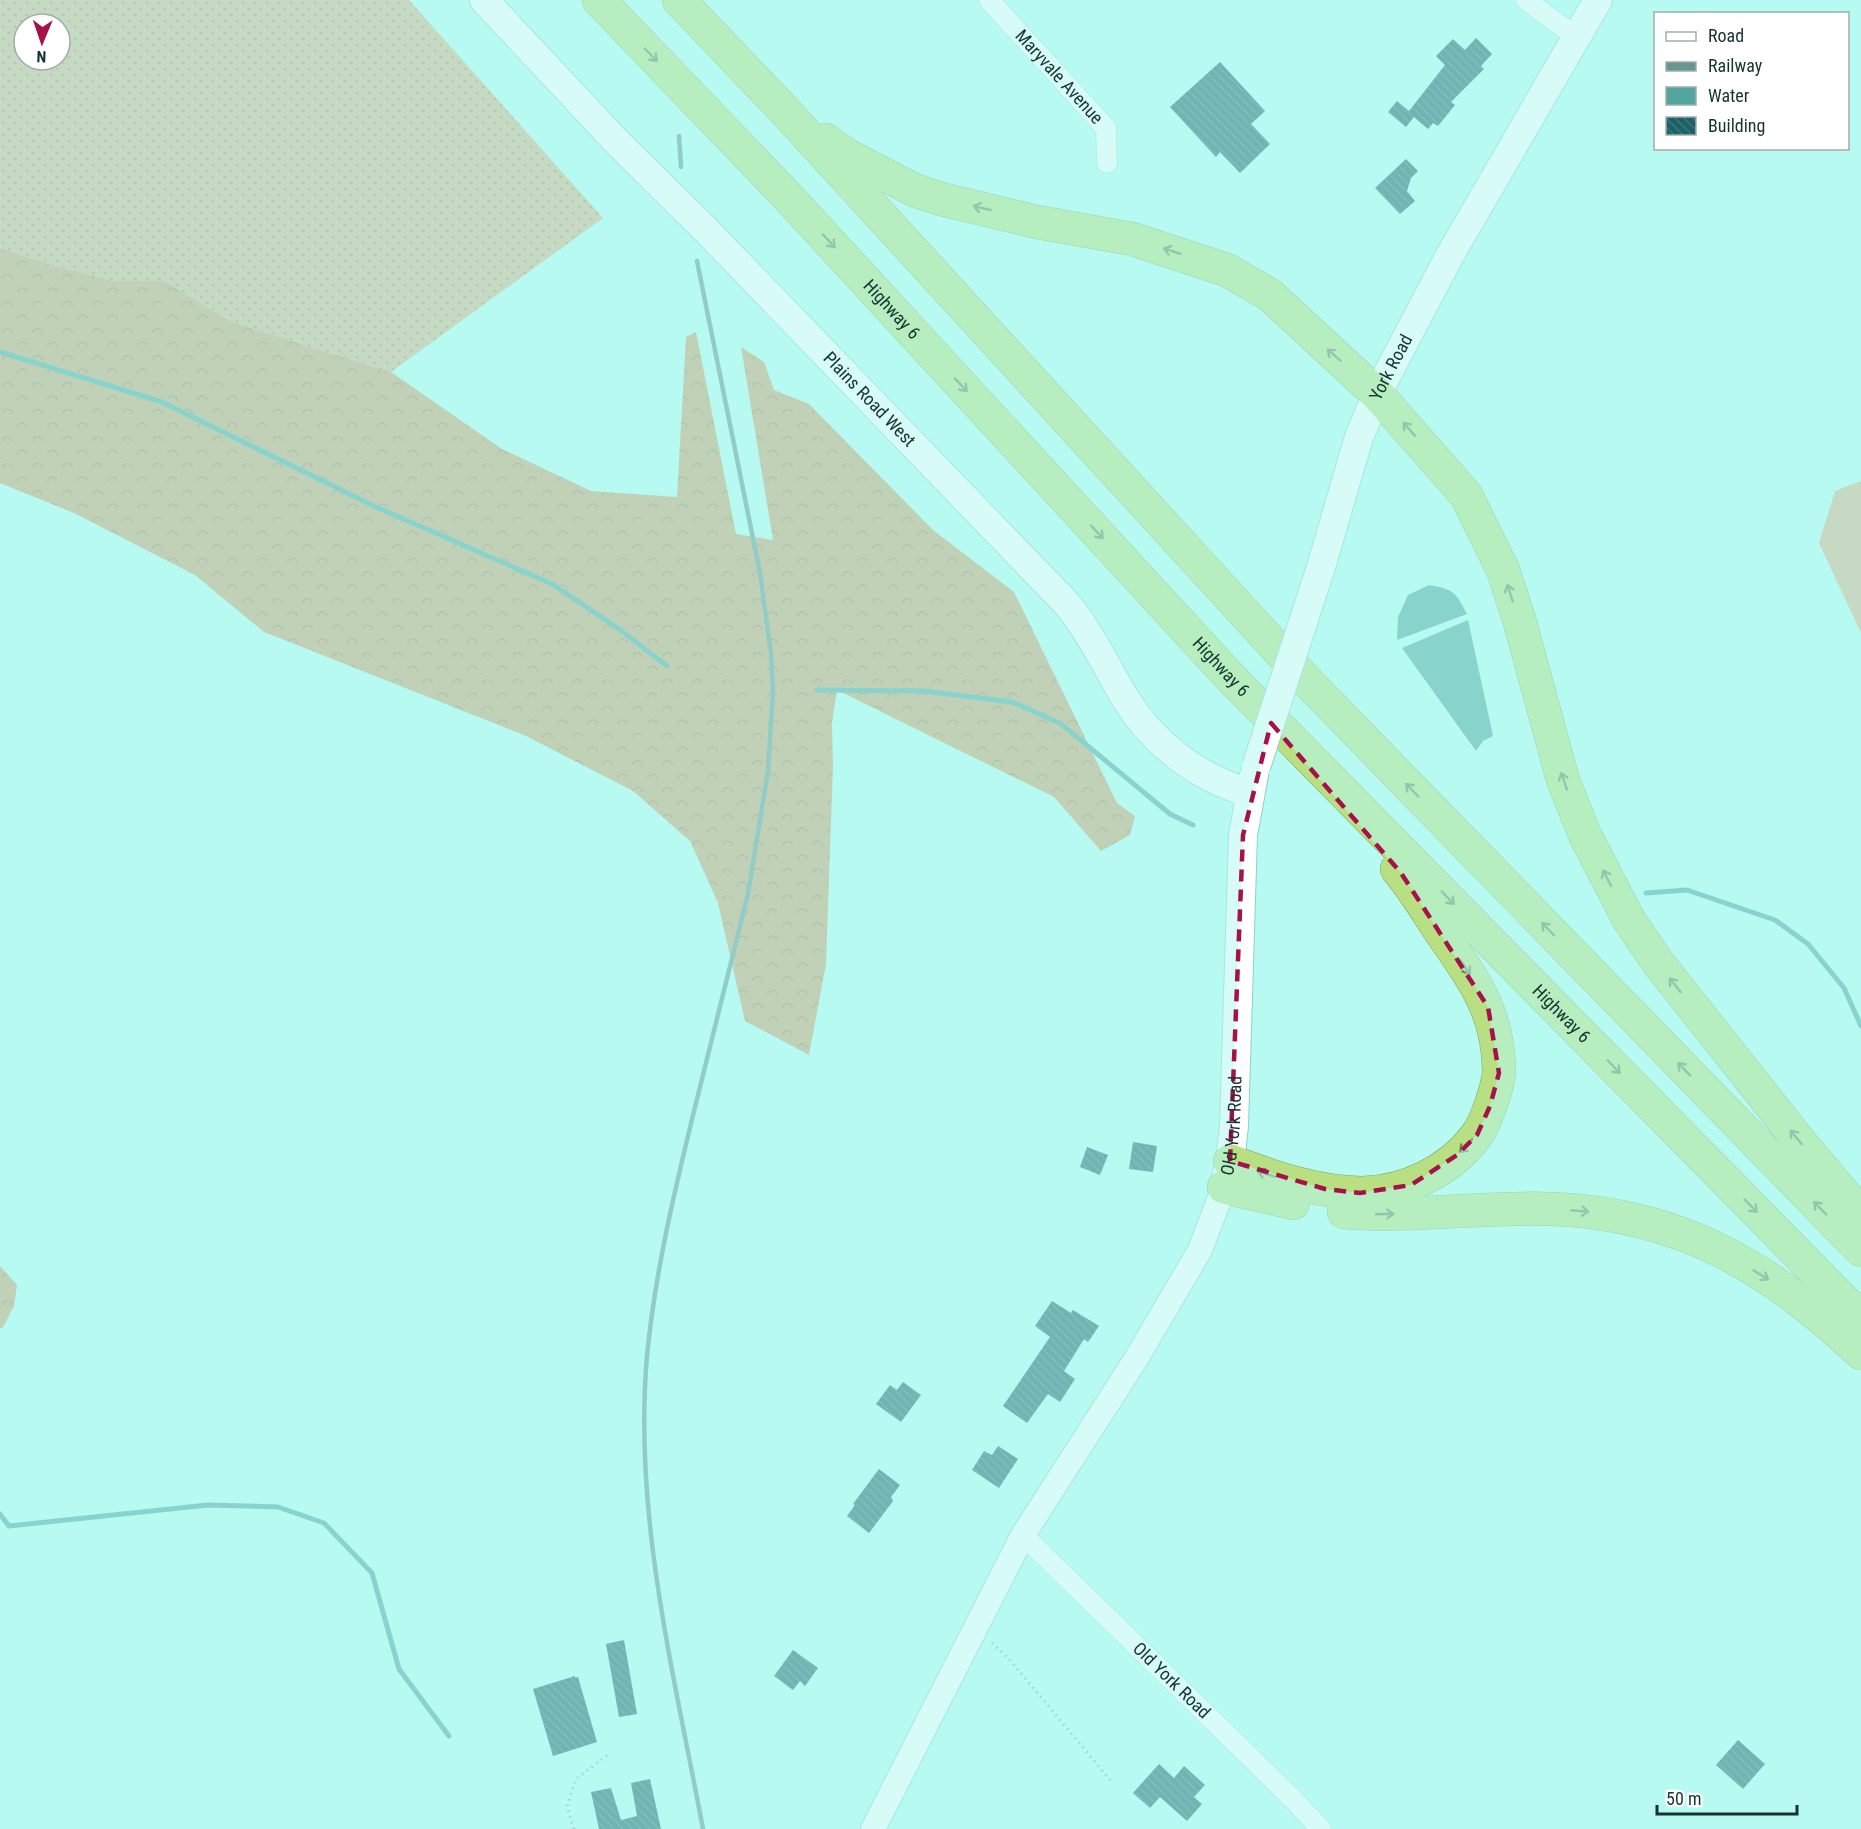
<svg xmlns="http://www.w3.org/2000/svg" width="1861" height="1829" font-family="'Roboto Condensed',sans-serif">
  <defs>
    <pattern id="grass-dots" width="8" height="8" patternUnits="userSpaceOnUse" patternTransform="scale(1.5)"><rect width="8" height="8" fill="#d9b187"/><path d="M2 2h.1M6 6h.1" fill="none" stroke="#af916f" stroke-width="1.8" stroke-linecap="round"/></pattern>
    <pattern id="forest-crowns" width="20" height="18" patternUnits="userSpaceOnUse" patternTransform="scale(1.5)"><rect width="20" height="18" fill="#cea171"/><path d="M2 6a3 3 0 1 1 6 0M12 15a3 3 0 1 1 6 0" fill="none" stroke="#a6845d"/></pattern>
    <pattern id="building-back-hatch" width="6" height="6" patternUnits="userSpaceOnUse" patternTransform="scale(1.5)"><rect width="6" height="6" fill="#1c6068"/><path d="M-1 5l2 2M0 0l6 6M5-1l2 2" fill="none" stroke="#3b747a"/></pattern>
  </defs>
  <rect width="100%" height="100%" fill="#b7faf2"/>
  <!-- grass -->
  <path fill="url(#grass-dots)" fill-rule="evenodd" d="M0,0h409l194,218 -212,154 -159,-50 -68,-41h-51l-60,-16 -53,-17zM24,24h36v36h-36z"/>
  <!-- forest -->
  <path fill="url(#forest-crowns)" d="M0,248l53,17 60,16h51l68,41 159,50 111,77 89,42 86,6 9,-160 10,-5 40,202 37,6 -32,-193 23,15 10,28 35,14 124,126 81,62 103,211 18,13 -5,19 -29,16 -47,-54 -217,-107 -5,33 1,42 -7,199 -17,91 -64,-34 -27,-118 -28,-62 -57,-50 -109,-56 -260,-103 -69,-57 -121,-62 -74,-30z
    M0,1266l17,19 -3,21 -12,23 -2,-1z"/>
  <!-- park -->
  <path fill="#d9b187" d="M1861,481v152l-42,-90 16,-52z"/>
  <!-- water -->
  <path fill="#51a69e" d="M1429,585c24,4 27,7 38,29l-70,26 1,-23 10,-22z
    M1468,620l25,116 -10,5 -7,10 -74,-103z"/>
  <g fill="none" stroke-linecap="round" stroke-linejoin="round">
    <!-- stream -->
    <path stroke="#51a69e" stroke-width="5" d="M0,352l162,50 214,105 176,77 67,45 48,37
      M817,690l107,1 88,11 48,21 110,91 23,11
      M1646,893l41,-3 88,30 33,24 36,44 17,38
      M0,1514l9,12 199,-21 70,2 46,16 48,50 27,96 50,67"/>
  </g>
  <!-- building -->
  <path fill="url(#building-back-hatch)" d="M1476,38l16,16 -11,12 3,3 -33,33 4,3 -17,21 -5,-3 -5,6 -14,-12 -8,10 -18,-15 9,-11 12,10 36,-46 -9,-9 17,-17 12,11z
    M1220,62l45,49 -14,13 19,20 -30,29 -20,-21 -4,5 -46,-50z
    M1406,159l12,12 -7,7 -4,13 8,10 -15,13 -25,-26z
    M1133,1142l24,4 -4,26 -24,-3z
    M1087,1147l21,8 -8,20 -20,-8z
    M1052,1301l19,12 2,-3 26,16 -11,16 -4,-3 -20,32 11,8 -15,23 -12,-8 -21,29 -24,-17 47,-69 -15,-11z
    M903,1382l18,13 -20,27 -25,-18 14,-19 7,5z
    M998,1446l20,13 -19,29 -27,-18 12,-19 8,4z
    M879,1469l21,16 -9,12 2,4 -24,32 -22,-17 8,-11 -2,-1z
    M624,1640l13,74 -18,3 -13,-73z
    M793,1650l25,18 -13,18 -5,-5 -7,9 -19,-14z
    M575,1676v2l3,-1 19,65 -44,14 -20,-67z
    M1738,1740l27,24 -22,25 -27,-24z
    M1159,1764l15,14 10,-12 21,19 -11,12 8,7 -15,17 -27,-24 -10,11 -17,-15z
    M650,1779l11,50h-62l-8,-37 20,-4 10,32 16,-4 -6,-33z"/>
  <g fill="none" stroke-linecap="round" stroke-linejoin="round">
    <defs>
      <g id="minor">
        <path id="s1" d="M989,0l117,128 1,35"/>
        <path d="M1526,0l50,37"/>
        <path id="s2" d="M1023,1535l270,264 28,30"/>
      </g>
      <path id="tertiary" d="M873,1829l150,-294 113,-176 64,-109 24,-63"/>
      <g id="secondary">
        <path id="s3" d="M484,0l131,140 92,91 361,374c23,29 38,61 57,93 28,46 73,80 125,95"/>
        <path id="s4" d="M1321,567l38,-130 18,-43 73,-139 148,-255"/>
        <path id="s5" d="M1225,1183l5,-22 4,-35 9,-291 11,-60"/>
      </g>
      <g id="motorway">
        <path id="s6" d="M599,0l190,198 441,479 631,641"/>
        <path d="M679,0l104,109 521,569 557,572"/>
        <path d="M826,140l21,15 67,35 27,9 96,23 95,17 95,31 43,25 107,99 89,101 37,75 16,49 44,161 22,55 44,85 30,44 142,179 60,71"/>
        <path d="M1230,1161c42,16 88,32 132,32 44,-1 88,-22 114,-57 10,-13 22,-49 23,-64 0,-10 -1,-22 -3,-32 -7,-43 -34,-76 -58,-112 -13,-20 -26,-41 -41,-59"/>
        <path d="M1224,1187l69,16"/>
        <path d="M1344,1212c69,6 139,-6 208,-3 129,5 217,58 309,144"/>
      </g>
    </defs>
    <!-- minor casing -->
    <use href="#minor" stroke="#8fd1ca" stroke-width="21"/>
    <!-- tertiary casing -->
    <use href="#tertiary" stroke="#8fd1ca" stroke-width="26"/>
    <!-- secondary casing -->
    <use href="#secondary" stroke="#8fd1ca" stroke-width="30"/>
    <!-- motorway casing -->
    <use href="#motorway" stroke="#80a366" stroke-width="34"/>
    <!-- path -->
    <path stroke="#7eb4ad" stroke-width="3" stroke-dasharray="1.5 4.5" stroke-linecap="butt" d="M992,1643l17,16 102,122
      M574,1829l-7,-22 9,-28 33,-25"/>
    <!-- minor -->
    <use href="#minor" stroke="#fff" stroke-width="20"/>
    <!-- tertiary -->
    <use href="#tertiary" stroke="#fff" stroke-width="24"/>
    <!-- secondary -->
    <use href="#secondary" stroke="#fff" stroke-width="28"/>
    <!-- motorway -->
    <use href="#motorway" stroke="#b9df83" stroke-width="33"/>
    <!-- rail -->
    <path stroke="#679691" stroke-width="4.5" d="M679,136l2,31
      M697,261l63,312 11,80 2,38 -5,80 -20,123c-18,71 -35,142 -53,213 -20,82 -40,165 -48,249 -14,158 27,318 56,473"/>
    <defs>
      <path id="secondary-bridge" d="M1256,767l65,-200"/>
    </defs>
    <!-- secondary-bridge casing -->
    <use href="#secondary-bridge" stroke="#8fd1ca" stroke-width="30" stroke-linecap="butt"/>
    <!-- secondary-bridge -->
    <use href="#secondary-bridge" stroke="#fff" stroke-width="28"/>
  </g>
  <!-- one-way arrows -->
  <defs><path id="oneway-shaft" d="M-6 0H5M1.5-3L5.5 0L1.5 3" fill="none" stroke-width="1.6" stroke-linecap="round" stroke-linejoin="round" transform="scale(1.5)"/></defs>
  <g stroke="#68895a">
    <use href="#oneway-shaft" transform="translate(651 55) rotate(46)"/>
    <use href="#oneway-shaft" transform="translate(982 208) rotate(-167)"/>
    <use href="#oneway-shaft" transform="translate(829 241) rotate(47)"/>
    <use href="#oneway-shaft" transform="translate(1172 251) rotate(-162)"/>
    <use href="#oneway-shaft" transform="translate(1334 355) rotate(-139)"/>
    <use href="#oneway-shaft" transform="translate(961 385) rotate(47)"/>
    <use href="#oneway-shaft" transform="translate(1409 429) rotate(-131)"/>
    <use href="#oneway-shaft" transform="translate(1097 532) rotate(47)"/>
    <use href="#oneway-shaft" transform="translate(1510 593) rotate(-108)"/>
    <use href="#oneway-shaft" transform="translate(1564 781) rotate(-109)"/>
    <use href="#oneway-shaft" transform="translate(1412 790) rotate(-134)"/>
    <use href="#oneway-shaft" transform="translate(1607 878) rotate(-117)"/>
    <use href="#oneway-shaft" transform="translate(1448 898) rotate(46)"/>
    <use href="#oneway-shaft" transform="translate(1548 929) rotate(-134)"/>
    <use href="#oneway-shaft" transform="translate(1465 967) rotate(56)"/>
    <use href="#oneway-shaft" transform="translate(1675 985) rotate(-128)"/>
    <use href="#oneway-shaft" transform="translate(1614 1067) rotate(46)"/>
    <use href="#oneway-shaft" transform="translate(1684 1069) rotate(-134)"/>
    <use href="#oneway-shaft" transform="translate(1796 1137) rotate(-129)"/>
    <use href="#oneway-shaft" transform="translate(1466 1146) rotate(134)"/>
    <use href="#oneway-shaft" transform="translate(1266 1174) rotate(-163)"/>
    <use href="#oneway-shaft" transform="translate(1751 1206) rotate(46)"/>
    <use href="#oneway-shaft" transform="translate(1820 1208) rotate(-134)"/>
    <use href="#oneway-shaft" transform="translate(1580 1211) rotate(4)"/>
    <use href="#oneway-shaft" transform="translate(1385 1214) rotate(-2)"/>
    <use href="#oneway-shaft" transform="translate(1761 1275) rotate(32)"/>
  </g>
  <!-- marked area -->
  <path d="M0 0H1861V1829H0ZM1271,723l130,150 87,134 11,66 -9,33 -13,29 -20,20 -46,30 -51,8 -35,-4 -95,-28 13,-326z" fill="#b7faf2" fill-opacity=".55" fill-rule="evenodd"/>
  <path fill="none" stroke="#a61149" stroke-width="4.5" stroke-dasharray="12 8" stroke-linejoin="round" d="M1271,723l130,150 87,134 11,66 -9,33 -13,29 -20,20 -46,30 -51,8 -35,-4 -95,-28 13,-326z"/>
  <g text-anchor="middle" stroke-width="6" stroke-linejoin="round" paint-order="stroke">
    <!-- street labels -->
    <g font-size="18" fill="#173330" stroke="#fff">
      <text dy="6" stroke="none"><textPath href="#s1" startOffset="104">Maryvale Avenue</textPath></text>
      <text dy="6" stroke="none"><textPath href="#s6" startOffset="426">Highway 6</textPath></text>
      <text dy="6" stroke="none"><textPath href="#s4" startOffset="212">York Road</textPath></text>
      <text dy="6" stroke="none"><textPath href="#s3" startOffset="555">Plains Road West</textPath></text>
      <text dy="6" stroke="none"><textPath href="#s6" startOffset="912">Highway 6</textPath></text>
      <text dy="6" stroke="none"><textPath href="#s6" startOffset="1398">Highway 6</textPath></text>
      <text dy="6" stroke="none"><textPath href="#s5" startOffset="58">Old York Road</textPath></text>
      <text dy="6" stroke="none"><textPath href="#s2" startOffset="208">Old York Road</textPath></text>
    </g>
  </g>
  <!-- legend -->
  <rect x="1654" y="12" width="195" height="138" fill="#ffffff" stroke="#a2adac" stroke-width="1.5"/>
  <rect x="1666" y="32" width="30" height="9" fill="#ffffff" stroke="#a2adac" stroke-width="1.5"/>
  <text x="1708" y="42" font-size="18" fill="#173330">Road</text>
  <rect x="1666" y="62" width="30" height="9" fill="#679691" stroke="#a2adac" stroke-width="1.5"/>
  <text x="1708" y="72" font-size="18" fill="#173330">Railway</text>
  <rect x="1666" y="87" width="30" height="18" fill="#51a69e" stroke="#a2adac" stroke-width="1.5"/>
  <text x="1708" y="102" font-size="18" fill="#173330">Water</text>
  <rect x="1666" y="117" width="30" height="18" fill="url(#building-back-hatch)" stroke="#a2adac" stroke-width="1.5"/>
  <text x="1708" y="132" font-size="18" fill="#173330">Building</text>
  <!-- north arrow -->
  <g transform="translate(42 42) rotate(182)"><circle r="28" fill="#ffffff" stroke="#a2adac" stroke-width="1.5"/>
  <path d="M0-4.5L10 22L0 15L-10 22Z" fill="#a61149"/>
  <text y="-9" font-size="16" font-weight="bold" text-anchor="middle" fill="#173330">N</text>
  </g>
  <!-- scale -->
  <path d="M1657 1805v9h140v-9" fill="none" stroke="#173330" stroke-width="3"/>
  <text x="1666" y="1805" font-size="18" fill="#173330" stroke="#ffffff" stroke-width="4.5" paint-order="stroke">50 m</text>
</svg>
